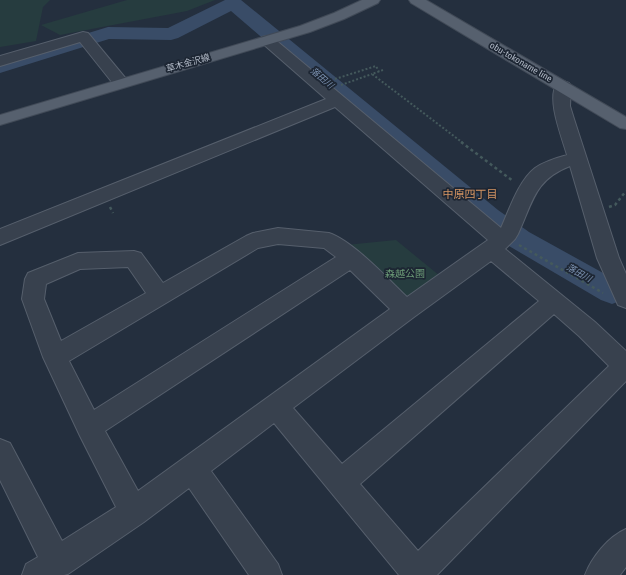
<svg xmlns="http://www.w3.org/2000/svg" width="626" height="575" font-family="'Fira Sans Condensed','Noto Sans JP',sans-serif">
  <rect width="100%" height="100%" fill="#242f3e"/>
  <!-- green -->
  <path fill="#263c3f" d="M0,0h50l-7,7 -7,34 -36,6z
    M127,0h88l-28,11 -127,24 -19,-10z
    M396,240l44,36 -26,20 -13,-1 -55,-50z"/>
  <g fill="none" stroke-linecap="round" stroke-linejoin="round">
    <!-- river -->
    <path fill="#394c67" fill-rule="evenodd" d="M225,0h16l257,210 31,22 94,52c3,7 3,9 0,16l-11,4 -11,-4 -92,-54 -31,-22 -247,-213 -53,27 -7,2 -62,-1 -109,34v-13l108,-33 60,1z"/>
    <defs>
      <path id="minor" d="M83,32l5,1 39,47 2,3 -2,3 -6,2 -6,-2 -35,-44 -80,24v-10z
        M267,36l5,1 229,191c8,-18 18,-48 34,-60 9,-6 21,-10 32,-13 -5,-18 -21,-56 -10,-72l6,-2 6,2 2,3 -1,20 4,13 45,139 7,16v34l-8,-3 -21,-47 -27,-92c-36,14 -37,36 -52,68l-3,5 -10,10 90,73 31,29v30l-189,194h-38l-125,-152 -63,48 67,93 4,11h-33l-60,-87 -45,34 -76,52 -4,1h-42l4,-11 12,-7 -38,-77v-41l10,4 52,98 54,-34 -36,-71 -37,-79 -21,-58 3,-20 3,-6 50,-20 56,-2 7,2 22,30 83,-47 7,-3 25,-5 51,5c24,8 59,46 78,64l81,-57 -153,-133 -335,138v-16l326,-130 -64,-56 -2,-3 2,-3zM278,244l46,4 12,9 -242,153 -25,-49 189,-113zM491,261l48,40 -197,163 -49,-56 121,-91zM128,267l18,26 -85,48 -17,-42 2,-15 34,-15zM350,270l40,39 -252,182 -33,-60zM554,314l25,22 30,30 -191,185 -58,-67z
        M626,529v38l-6,8h-35c7,-18 23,-38 41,-46z"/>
      <path id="major" d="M362,0h18l-2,3 -34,16 -34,13 -310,93v-10l300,-89 34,-13z
        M409,0h17l200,117v12l-6,-1 -209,-125z"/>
    </defs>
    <!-- minor casing -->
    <use href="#minor" stroke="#565f6c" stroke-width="2"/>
    <!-- major casing -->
    <use href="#major" stroke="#414a57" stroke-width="2"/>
    <!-- path-far1 -->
    <path stroke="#44595c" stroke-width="2" stroke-dasharray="2 2" stroke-linecap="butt" d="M383,70l-11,4 91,69
      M335,79l41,-13 3,6
      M341,85l31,-11"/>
    <!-- path -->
    <path stroke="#44595c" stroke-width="2.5" stroke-dasharray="3 3" stroke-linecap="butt" d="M461,142l52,39
      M110,207l3,6
      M609,207l6,-2 11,-14
      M519,245l84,48"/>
    <!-- minor -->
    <use href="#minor" fill="#38414e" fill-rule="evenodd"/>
    <!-- major -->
    <use href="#major" fill="#56606e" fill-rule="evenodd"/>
  </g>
  <g text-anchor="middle" stroke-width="3.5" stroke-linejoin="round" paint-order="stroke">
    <!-- far-street labels -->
    <g font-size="9" fill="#b4bcc9" stroke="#1d2633">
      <text transform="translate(521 62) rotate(30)" y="3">obu-tokoname line</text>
      <text transform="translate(188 63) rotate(-16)" y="3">草木金沢線</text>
    </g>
    <!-- far-water labels -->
    <g font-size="9" font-style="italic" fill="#7c92b1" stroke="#1d2633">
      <text transform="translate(322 78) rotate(40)" y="3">落田川</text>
      <text transform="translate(579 273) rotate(29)" y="3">落田川</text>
    </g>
    <!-- park labels -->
    <g font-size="10" fill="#6b9a76" stroke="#1d2633">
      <text x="405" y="277">森越公園</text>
    </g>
    <!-- neighbourhood labels -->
    <g font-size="11" fill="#d59563" stroke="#1d2633">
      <text x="470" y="198">中原四丁目</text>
    </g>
  </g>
</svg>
